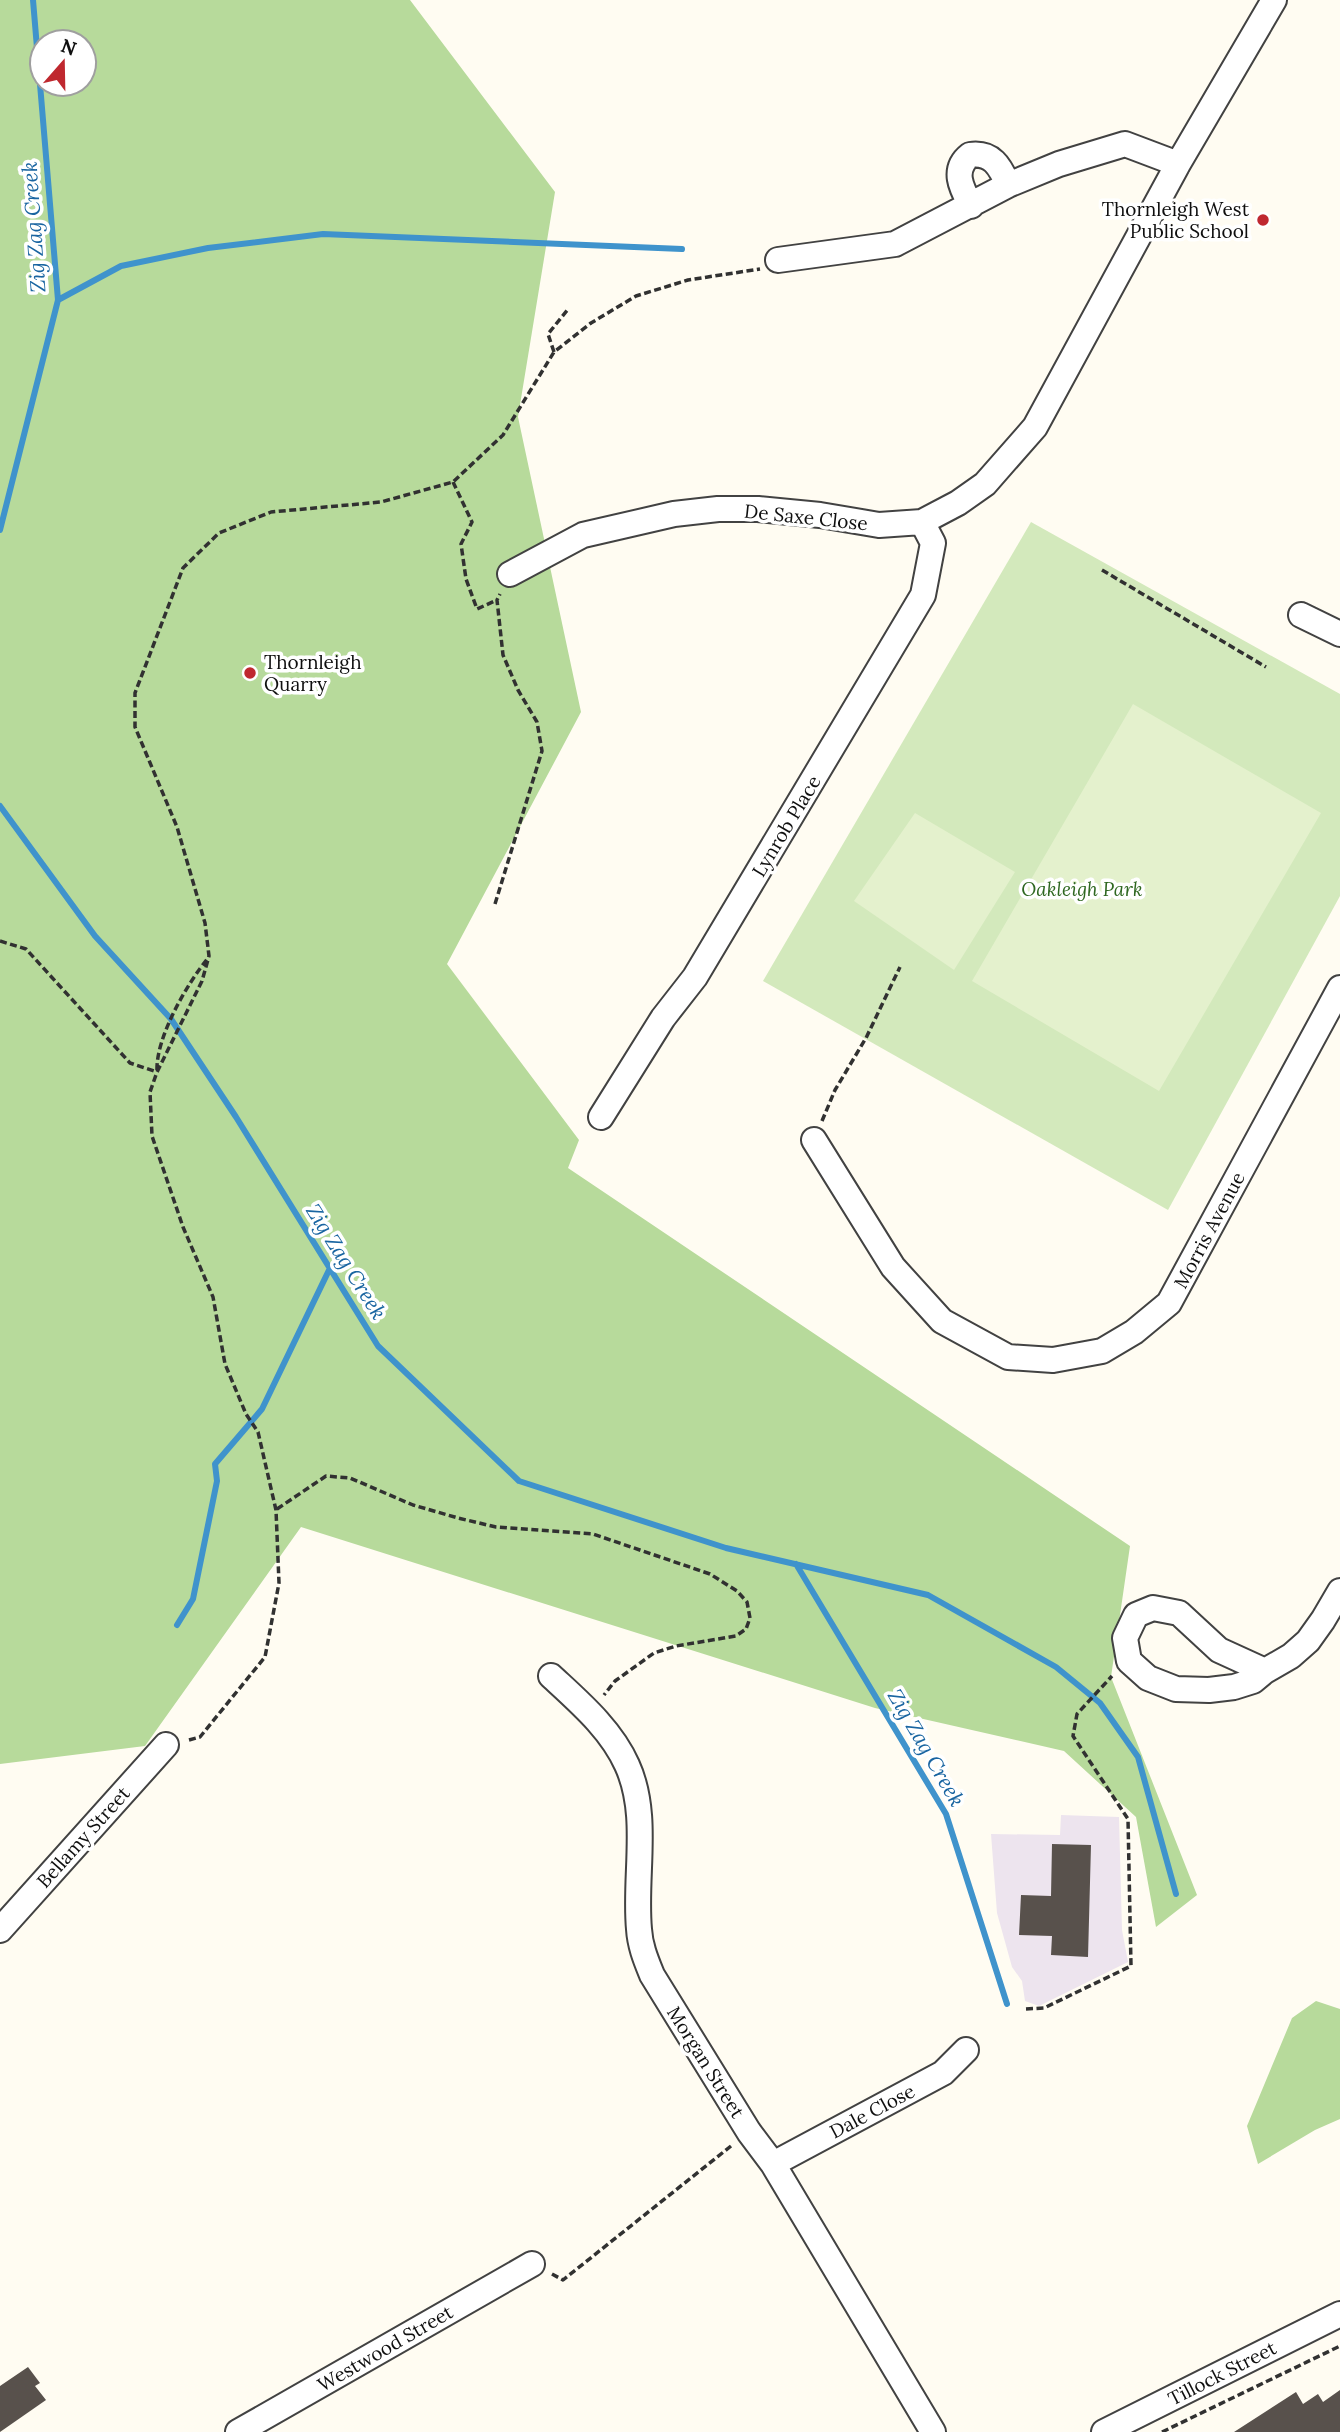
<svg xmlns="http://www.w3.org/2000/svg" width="1340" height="2432" font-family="Lora,serif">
  <rect width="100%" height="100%" fill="#fffcf2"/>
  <!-- industrial -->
  <path fill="#ede4ee" d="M1061,1815l58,2 3,113 6,32 -89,44 -14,-5 -3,-20 -10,-14 -15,-54 -6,-79 69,1z"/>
  <!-- green -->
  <path fill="#d3e9bc" d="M1031,522l309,172v202l-172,314 -405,-229z"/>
  <!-- forest -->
  <path fill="#b7da9b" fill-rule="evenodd" d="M0,0h410l145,192 -37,225 63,295 -134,252 132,176 -11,28 562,378 -19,131 86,218 -41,32 -20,-110 -72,-66 -189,-43 -574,-181 -156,219 -145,18zM42,42h42v42h-42z
    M1316,2001l24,8v110l-25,11 -57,34 -11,-38 45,-108z"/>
  <!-- pitch -->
  <path fill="#e4f1cd" d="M1133,704l188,109 -162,278 -187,-110z
    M915,813l100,59 -61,98 -100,-69z"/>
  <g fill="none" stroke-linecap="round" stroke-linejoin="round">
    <!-- stream -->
    <path stroke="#3f93cc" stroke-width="6" d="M58,300l63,-34 87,-18 115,-14 359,15
      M0,530l58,-230 -25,-300
      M0,806l95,130 76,83 65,98 142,229 141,135 207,67 202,47 128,72 44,36 38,54 38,137
      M796,1564l150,250 61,190
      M177,1625l16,-26 24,-118 -2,-17 47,-55 68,-141"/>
  </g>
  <!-- building -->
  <path fill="#58514c" d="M1052,1844l39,1 -3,112 -37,-2 1,-19 -33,-1 2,-40 30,1z
    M28,2367l12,16 -5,3 11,14 -46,32v-46z
    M1340,2390v42h-106l62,-40 7,12 15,-10 5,8z"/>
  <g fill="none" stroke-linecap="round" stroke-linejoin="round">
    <defs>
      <path id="minor" d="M971,206c-9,-17 -20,-36 -1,-51 22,-3 30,11 38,30
        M778,260l117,-16 113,-59 51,-21 66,-20 53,20
        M510,574l73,-39 91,-21 44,-5h40l62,6 59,10 43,-3 36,-19 27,-19 50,-57 143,-263 96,-164
        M1301,615l39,19
        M601,1117l62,-99 32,-41 228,-382 10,-52 -11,-21
        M814,1140l79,127 49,54 66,36 45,3 49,-9 32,-19 35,-29 171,-315
        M1265,1671l-46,-21 -40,-37 -26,-5 -17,7 -11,23 4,23 19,17 28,11 33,1 25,-3 19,-6 12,-10 26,-15 17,-15 15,-21 17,-29
        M551,1676c28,26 60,53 76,89 23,50 7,110 12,164 1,17 7,31 13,46l97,157 24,32 160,268
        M0,1930l166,-185
        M773,2164l170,-91 23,-23
        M238,2432l294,-168
        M1104,2432l236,-118"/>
    </defs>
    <!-- minor casing -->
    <use href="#minor" stroke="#424242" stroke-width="28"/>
    <!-- path -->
    <path stroke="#313131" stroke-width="3.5" stroke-dasharray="7 3.5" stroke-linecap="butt" d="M554,352l-6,-18 21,-26
      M453,482l19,40 -11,22 5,35 11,30 20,-9
      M1102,570l164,97
      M495,904l47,-153 -5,-29 -19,-32 -15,-35 -6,-55 3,-6
      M0,941l26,8 104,114 27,9
      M157,1070c-1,-33 30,-86 51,-112
      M822,1121l13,-31 31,-52 34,-71
      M277,1509l49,-33 24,2 63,27 45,13 38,9 97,7 117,40 27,17 10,11 3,16 -4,11 -10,7 -60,10 -22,7 -39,28 -11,14
      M189,1740l11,-3 65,-80 14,-74 -3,-73 -18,-78 -12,-18 -21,-50 -12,-67 -30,-70 -31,-91 -2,-44 7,-20 45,-91 7,-25 -4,-33 -28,-96 -42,-100v-34l48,-125 36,-35 52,-21 110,-10 72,-20 50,-47 51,-83 37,-29 45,-27 52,-16 72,-11
      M1026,2009l18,-1 87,-42 -3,-147 -55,-83 4,-22 35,-38
      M552,2274l11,6 168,-134
      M1162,2432l178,-86"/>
    <!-- minor -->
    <use href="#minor" stroke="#fff" stroke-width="24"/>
  </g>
  <!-- markers -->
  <g fill="#bf282f" stroke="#fff" stroke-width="2.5">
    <circle cx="1263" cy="220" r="7"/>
    <circle cx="250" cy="673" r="7"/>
  </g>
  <g text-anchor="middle" stroke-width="7" stroke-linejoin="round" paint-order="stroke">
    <!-- poi labels -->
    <g font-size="19" fill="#0f0f0f" stroke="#fff" text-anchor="end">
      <text x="1249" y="216">Thornleigh West<tspan x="1249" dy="22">Public School</tspan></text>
      <text x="264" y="669" text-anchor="start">Thornleigh<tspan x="264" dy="22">Quarry</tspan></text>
    </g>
    <!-- street labels -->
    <g font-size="19" fill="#0f0f0f" stroke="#fff">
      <text transform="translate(806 517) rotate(6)" y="7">De Saxe Close</text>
      <text transform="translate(786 826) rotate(-59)" y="7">Lynrob Place</text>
      <text transform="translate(1209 1230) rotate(-62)" y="7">Morris Avenue</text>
      <text transform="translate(83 1837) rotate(-48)" y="7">Bellamy Street</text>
      <text transform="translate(706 2062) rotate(58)" y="7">Morgan Street</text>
      <text transform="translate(872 2111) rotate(-28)" y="7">Dale Close</text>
      <text transform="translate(385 2348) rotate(-30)" y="7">Westwood Street</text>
      <text transform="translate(1222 2373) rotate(-27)" y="7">Tillock Street</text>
    </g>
    <!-- park labels -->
    <g font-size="19" font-style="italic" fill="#2e6720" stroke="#fff">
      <text x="1082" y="896">Oakleigh Park</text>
    </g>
    <!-- water labels -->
    <g font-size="21" font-style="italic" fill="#1965a1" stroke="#fff">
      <text transform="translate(34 227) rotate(-94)" y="7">Zig Zag Creek</text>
      <text transform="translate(346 1262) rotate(58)" y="7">Zig Zag Creek</text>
      <text transform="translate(926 1748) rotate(60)" y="7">Zig Zag Creek</text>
    </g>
  </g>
  <!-- north arrow -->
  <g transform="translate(63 63) rotate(20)"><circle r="33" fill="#ffffff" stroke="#9f9f9f" stroke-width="2"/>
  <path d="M0-5L12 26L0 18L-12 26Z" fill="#bf282f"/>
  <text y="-10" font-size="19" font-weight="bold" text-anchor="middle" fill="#0f0f0f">N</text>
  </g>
</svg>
